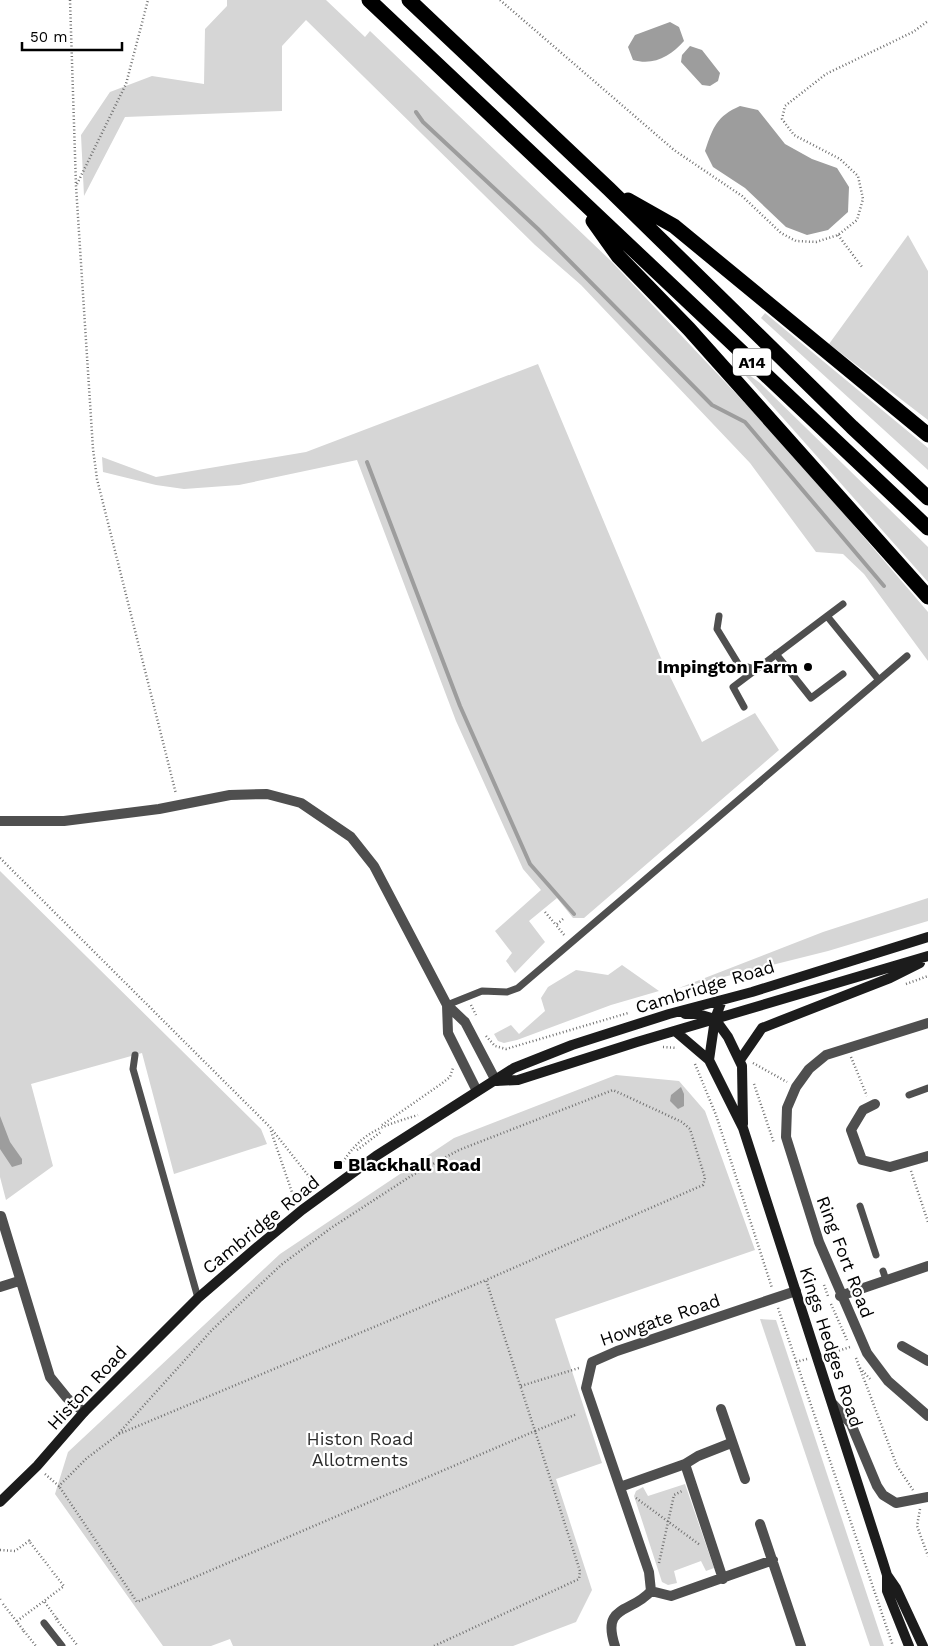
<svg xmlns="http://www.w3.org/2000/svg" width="928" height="1646" font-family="'Work Sans',sans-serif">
  <rect width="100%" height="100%" fill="#fff"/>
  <!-- green -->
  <path fill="#d6d6d6" d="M227,0h99l39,37 5,-6 240,229 181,192 137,160v49l-64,-87 -21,-20 -27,-2 -66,-89 -169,-178 -46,-40 -229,-225 -24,26v65l-157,6 -41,79 -3,-61 29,-43 42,-16 52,8 1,-55 22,-23z
    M908,235l20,36v149l-99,-76z
    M765,313l163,135v22l-167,-152z
    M538,364l122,292 42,86 53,-29 24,37 -195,168h-11l-16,-20 -28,23 16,21 -30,31 -9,-12 6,-8 -17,-22 46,-41 -18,-21 -67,-148 -99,-261 -118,25 -55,4 -28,-4 -53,-13 -1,-15 54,20 150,-25z
    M737,366l23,17 168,164v35z
    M0,871l261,258 6,15 -93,30 -32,-121 -111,31 22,82 -47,34 -6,-23z
    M928,898v23l-100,30 -149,37 144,-56z
    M622,965l37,26 -48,14 -94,35 -13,3 -6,-2 -4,-7 17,-9 8,9 26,-23 -4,-13 7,-11 28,-17 32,5z
    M616,1075l63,6 26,30 50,139 -200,69 47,144 -46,16 36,111 -16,32 -63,24h-280l-3,-7 -19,7h-48l-108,-152 13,-42 212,-198 174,-116z
    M760,1319l16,1 108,326h-14z
    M685,1484l29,84 -8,3 -5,-10 -27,10 3,12 -9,2 -6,-3 -28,-86 2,-5 7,-4 5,9z"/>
  <!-- water -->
  <path fill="#9d9d9d" d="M670,22l9,5 5,14c-13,15 -30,25 -51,19l-5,-13 7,-12z
    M690,46l12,4 18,23 -2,8 -8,5 -8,-1 -21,-23 1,-7z
    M740,106l18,4 27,34 27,15 25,9 12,19 -1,25 -20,18 -21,5 -21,-8 -41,-39 -32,-21 -8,-16c8,-24 12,-35 35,-45z
    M681,1087l3,7v12l-6,3 -8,-8 1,-6z
    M0,1116l10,26 12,17v5l-10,3 -12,-18z"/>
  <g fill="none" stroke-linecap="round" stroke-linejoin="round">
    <!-- stream -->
    <path stroke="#9d9d9d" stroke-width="4" d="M416,112l7,10 115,107 174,176 33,17 139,164
      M367,462l93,244 70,158 44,50"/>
    <!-- path -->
    <path stroke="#717171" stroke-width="2.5" stroke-dasharray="1 2.5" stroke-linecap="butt" d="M70,0l6,186 17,263 4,30 79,315
      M500,0l174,150 68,46 39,37 15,8 20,1 22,-7 19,-15 6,-21 -5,-23 -18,-17 -46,-24 -12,-16 3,-13 41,-32 87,-42 15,-11
      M77,184l49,-100 22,-84
      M838,235l24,32
      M0,858l270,269 41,52
      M545,912l11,13
      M563,919l-7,6 9,11
      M906,984l22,-8
      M471,1005l5,10
      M486,1036l9,10 11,3 122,-36
      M663,1047l14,1
      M851,1057l16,39
      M753,1063l34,19
      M695,1064l21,51 56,173
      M754,1084l20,59
      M382,1125l59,-41 9,-7 3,-9
      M271,1131l24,70
      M357,1150l25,-19
      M339,1168c22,-36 40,-41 79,-53
      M911,1171l17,51
      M824,1285l4,11
      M831,1304l16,36
      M778,1308l115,338
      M829,1354l21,-7
      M856,1358l41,108 16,24
      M796,1362l11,-3
      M860,1368l10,11
      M521,1386l58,-18
      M119,1433l93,-103 69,-65 50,-37 80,-52 48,-26 154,-60 69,32 8,7 15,49 -2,7 -217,95
      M45,1474l14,12 28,-28 32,-24 367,-154 49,151 -398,171 -78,-116
      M636,1498l64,47
      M920,1509l-3,17 11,30
      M30,1540l-1,1 21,27
      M0,1550l15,1 14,-10
      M659,1563l15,-68 8,-4
      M52,1571l12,15 -20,15 13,18 2,-2
      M0,1599l1,2
      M3,1604l21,27 -1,1
      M56,1619l22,27
      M17,1621l27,-20
      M24,1631l12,15
      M434,1646l145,-67 1,-8 -45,-140 42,-17"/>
    <!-- lane -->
    <path stroke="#4f4f4f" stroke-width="7" d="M719,616l-2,13 22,36 16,4
      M827,616l16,-12
      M776,654l35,44 32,-24
      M744,707l-11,-20 94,-71 52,64
      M447,1005l35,-14 25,1 11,-4 389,-332
      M135,1055l-2,14 65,229
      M909,1095l19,-7
      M860,1206l16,49
      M883,1271l3,9
      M44,1623l18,23"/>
    <!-- street -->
    <path stroke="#4f4f4f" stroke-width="10" d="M0,821h64l95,-12 71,-14 37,-1 34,9 50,34 23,29 73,139 18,17 31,59
      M447,1005l1,28 29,58
      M928,1023l-102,32 -17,14 -13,18 -9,21 -1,29 33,105 48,111 21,28 40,35
      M875,1104l-12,6 -12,20 11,30 28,7 38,-11
      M1,1216l49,161 17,21 17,14
      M0,1287l19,-6
      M840,1296l88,-30
      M902,1346l26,15
      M833,1404l18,20 26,62 6,9 13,8 32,-6
      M721,1409l24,70
      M685,1464l38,115
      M620,1487l65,-23 13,-8 33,-13
      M760,1524l41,122
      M651,1591l-2,-19 -63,-184 6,-26 25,-11 179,-60
      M651,1591l20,5 102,-36
      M615,1646c-14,-42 16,-32 36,-55"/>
    <!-- secondary -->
    <path stroke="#1c1c1c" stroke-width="10" d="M685,1014h13l17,5 13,18 14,29 1,58
      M675,1031l34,29 34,68 139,431 5,16v16l22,55
      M709,1060l6,-41 7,-19
      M740,1060l22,-32 128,-50 30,-15
      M496,1081l22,-1 119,-38 291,-86
      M0,1502l37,-36 47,-54 114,-114 58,-50 46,-38 74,-54 138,-88 58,-23 97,-31 83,-22 176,-55
      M887,1575l9,13 27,58"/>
    <!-- highway -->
    <path stroke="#000" stroke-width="15" d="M369,0l559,528
      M409,0l200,189 243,238 76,71
      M628,200l46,26 254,209
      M593,221l25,35 71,73 239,268"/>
  </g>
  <!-- markers -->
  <g fill="#000" stroke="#fff" stroke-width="2">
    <circle cx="808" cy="667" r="5"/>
    <rect x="333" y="1160" width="10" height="10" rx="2.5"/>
  </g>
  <g text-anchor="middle" stroke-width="4.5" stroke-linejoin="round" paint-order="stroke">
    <!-- shield labels -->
    <rect fill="#fff" stroke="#4c4c4c" stroke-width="1" x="733" y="348.5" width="38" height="27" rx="4"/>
    <g font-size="16" font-weight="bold" fill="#000">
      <text x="752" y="368">A14</text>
    </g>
    <!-- poi labels -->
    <g font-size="18" font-weight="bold" fill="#000" stroke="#fff" text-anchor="end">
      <text x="798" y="673">Impington Farm</text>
      <text x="348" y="1171" text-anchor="start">Blackhall Road</text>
    </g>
    <!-- street labels -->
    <g font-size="18" fill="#000" stroke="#fff">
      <text transform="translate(705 987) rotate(-17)" y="6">Cambridge Road</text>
      <text transform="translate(261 1225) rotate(-39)" y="6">Cambridge Road</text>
      <text transform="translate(845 1257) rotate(69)" y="6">Ring Fort Road</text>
      <text transform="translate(660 1320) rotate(-19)" y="6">Howgate Road</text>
      <text transform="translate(831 1347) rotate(72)" y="6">Kings Hedges Road</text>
      <text transform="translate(87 1388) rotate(-47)" y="6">Histon Road</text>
    </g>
    <!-- park labels -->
    <g font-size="18" fill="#2d2d2d" stroke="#fff">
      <text x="360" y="1445">Histon Road<tspan x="360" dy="21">Allotments</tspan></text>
    </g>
  </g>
  <!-- scale -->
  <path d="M22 42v8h100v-8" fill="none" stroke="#000000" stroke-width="2.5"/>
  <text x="30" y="42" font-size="15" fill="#000000" stroke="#ffffff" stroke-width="4" paint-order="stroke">50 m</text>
</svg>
